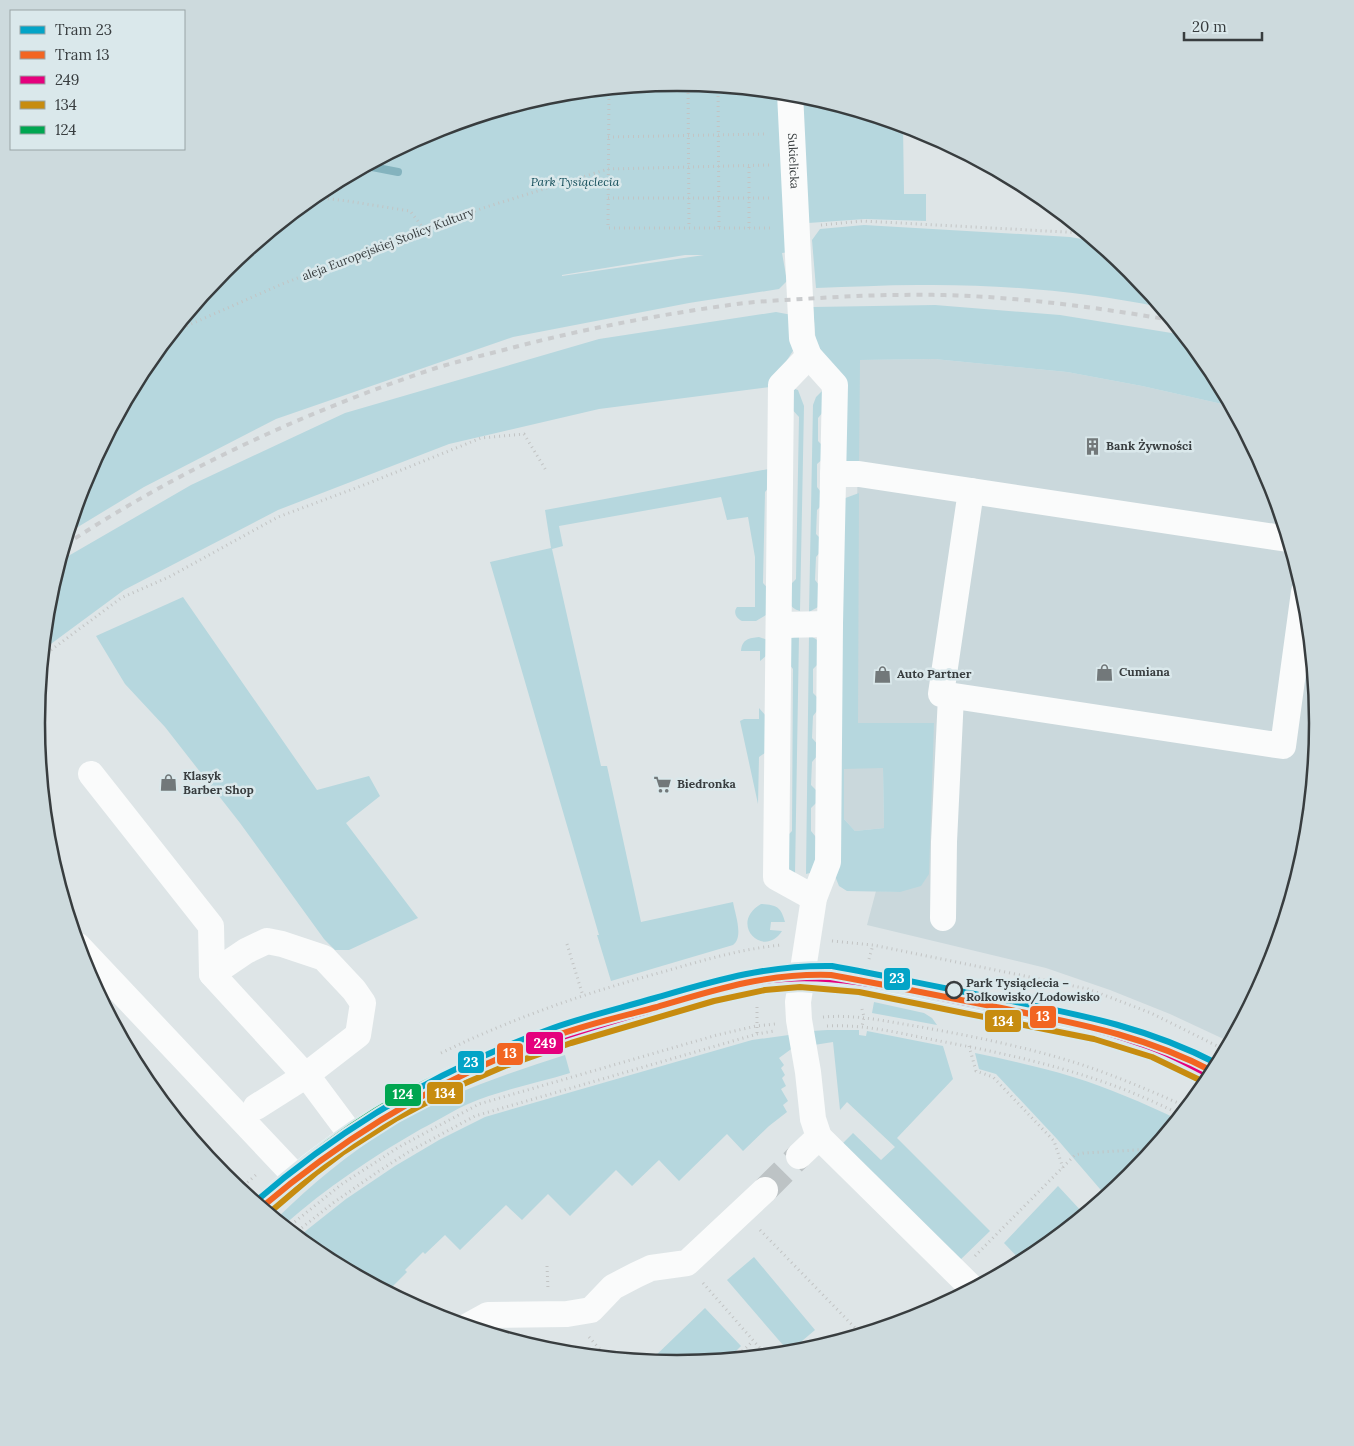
<svg xmlns="http://www.w3.org/2000/svg" width="1354" height="1446" font-family="Lora,serif">
  <rect width="100%" height="100%" fill="#dee5e7"/>
  <!-- built -->
  <path fill="#cad8dc" d="M934,359l133,13 75,14 89,20 38,72 36,120 13,125 -13,125 -36,120 -39,74 -60,-28 -60,-24 -64,-22 -179,-43 9,-34 24,1 34,-168h-76l-2,-132 3,-232z
    M844,768h39l1,60 -29,3 -11,-12z"/>
  <!-- green -->
  <path fill="#b6d7de" fill-rule="evenodd" d="M677,82l104,10 8,160 -7,1 5,28 -8,8 -90,14 -176,34 -237,82 -132,68 -76,46 17,-55 59,-111 80,-97 97,-80 111,-59 120,-36zM685,255h19l-142,21v-1z
    M802,95l101,30 1,69h22v27l-61,-2 -57,4z
    M864,225l206,12 24,4 36,29 30,37c-79,-16 -161,-23 -242,-22 -34,0 -68,2 -102,3l-4,-48 8,-11z
    M935,305l125,10 124,20 26,32 21,39 -89,-20 -75,-14 -133,-13 -74,1 -1,103h-10l-6,-4 -27,-114 -3,-38z
    M776,312l16,3 4,31 -26,41 -171,22 -150,35 -171,66 -154,80 -80,59 5,-51 10,-36 11,-7 121,-70 154,-72 254,-74z
    M795,389l3,1 6,16 -4,205c-11,-3 -12,-10 -15,-21l11,-11 3,-162 -10,-11v-14z
    M823,390l5,16 -10,12v23l7,7v9l-8,7v23l7,9 -1,8 -6,6 -1,24 7,7 -1,9 -6,7 -1,23 9,11 -6,16 -9,5 4,-207 3,-8z
    M774,468v14l-9,10 -2,91 9,10 -6,22 -10,6h-14c-6,-3 -9,-9 -5,-14h18v-50l-7,-40 -21,3 -6,-23 -162,29 4,20 -11,3 49,217h6l34,156 92,-20c2,12 11,35 0,43l-122,36 -14,-46h2l-109,-373 61,-14 -6,-38z
    M859,493l-1,230h76l-5,151 -8,12 -21,6 -53,-1 -8,-5 -4,-10 5,-376zM883,768l1,60 -29,3 -11,-12v-50z
    M183,597l134,193 52,-14 11,20 -34,27 72,95 -69,32h-14l-11,-11 -84,-116 -75,-96 -40,-43 -29,-48z
    M799,635l-4,239 -8,-5 -4,-29 9,-9 1,-162 -8,-10 4,-20z
    M809,635l10,6 4,18 -10,10v24l7,7v7l-7,9 -1,22 8,9 -2,8 -6,7 -1,23 7,7v9l-7,7v23l9,11v16l-10,15 -4,1z
    M759,637l9,3 -2,16 -6,5v-10h-19c1,-12 8,-13 18,-14z
    M759,708l8,9 2,33 -10,7 -1,47 -18,-83 4,-2h15z
    M761,904c16,1 20,3 24,18h-14l-1,8 12,1c-19,29 -54,-8 -21,-27z
    M874,1002l50,11 8,5 5,7 -65,-12z
    M827,1030h32v5l7,1 1,-5 76,15 10,33 -56,59 93,93 -32,31 -117,-117 12,-12 28,27 14,-13 -48,-45 -7,8 -7,-68 -19,3 -2,-14z
    M796,1034l2,10 -19,14 5,7 -3,3 4,7 -3,3 4,8 -5,3 7,12 -5,4 4,7 -18,14 -26,25 -16,-17 -48,47 -20,-21 -27,26 -16,-16 -46,46 -22,-22 -26,26 -16,-15 -46,45 -15,-15 -20,19 -2,-2 -18,18 2,2 -19,19 -67,-35 -23,-19 48,-38 49,-33 44,-26 46,-23 267,-77z
    M975,1053c33,7 66,14 98,24 36,11 70,26 104,42l-47,57 -24,20 -49,-57 -61,-65 -17,-5z
    M565,1055l5,18c-33,10 -69,17 -102,31 -16,7 -31,17 -47,25 -49,28 -95,59 -137,96l-8,-6c35,-34 72,-65 113,-91 55,-33 116,-54 176,-73z
    M1058,1186l26,28 -51,42 -11,6 -18,-19z
    M754,1257l61,73 -26,22 -62,-72z
    M705,1308l36,38 -13,13 -51,5 -27,-3z"/>
  <g fill="none" stroke-linecap="round" stroke-linejoin="round">
    <!-- stream -->
    <path stroke="#84b3be" stroke-width="8" d="M367,166l31,6"/>
    <!-- minor-tunnel -->
    <path stroke="#bdc3c5" stroke-width="26" stroke-dasharray="26 13" stroke-linecap="butt" d="M765,1190l34,-34"/>
    <!-- path -->
    <path stroke="#c2c4c4" stroke-width="3" stroke-dasharray="1 4" stroke-linecap="butt" d="M688,83l1,145
      M718,86l1,142
      M609,89l-1,139h164
      M608,137l158,-3
      M313,197l34,4 63,10 15,19
      M608,198h163
      M821,225l42,-4 221,12
      M749,228v-62
      M173,332l109,-48 164,-62 37,-14 125,-39 161,-4
      M43,656l78,-58 48,-21 109,-60 91,-34 112,-45 43,-4 23,38
      M832,941l41,4 215,44 63,24 74,37
      M567,944l16,52
      M869,959l4,-14
      M757,1007v27
      M862,1009l2,8 -2,9
      M823,1017c34,-3 66,5 98,10 50,9 100,19 149,34 39,12 79,29 117,46
      M827,1026c34,-2 68,6 102,13 86,16 173,35 252,76
      M969,1046l7,25 17,6 61,64 9,27
      M441,1053c72,-35 147,-61 225,-82 38,-11 75,-22 115,-26
      M240,1189l18,-16
      M287,1228l55,-44 57,-37 80,-43 238,-69 39,-9 19,-2
      M760,1230l101,104
      M294,1234l39,-31 46,-32 31,-20 65,-35 282,-82 17,-3
      M975,1256l100,-101 9,-2 68,-4
      M547,1266l1,23
      M703,1283l63,72
      M589,1337l18,20
      M735,1358l18,-17"/>
    <!-- minor -->
    <g stroke="#fafbfb" stroke-width="26">
      <path id="s1" d="M790,93l12,245 7,18 26,29 -5,239 -2,238 -14,36 -16,104 1,18 9,52 5,47 6,18 153,151"/>
      <path d="M809,356l-28,29 -5,492 38,21"/>
      <path d="M833,474h26l429,65"/>
      <path d="M971,491l-30,203 342,52 21,-154"/>
      <path d="M779,625l51,-1"/>
      <path d="M91,774l120,152 1,48 102,111 38,51"/>
      <path d="M943,918l1,-76 7,-146"/>
      <path d="M78,946l219,232"/>
      <path d="M212,974l34,-23 21,-10 15,3 42,14 30,32 9,13 -5,32 -53,41 -49,31"/>
      <path d="M799,1156l20,-19"/>
      <path d="M262,1208c62,-60 139,-108 218,-141 58,-24 119,-42 179,-59 46,-13 93,-30 141,-30 41,0 79,8 120,16 58,11 117,24 176,36 43,11 76,24 115,46"/>
      <path d="M468,1326l20,-11 79,-1 24,-4 22,-23 23,-12 15,-7 36,-5 78,-73"/>
    </g>
    <!-- rail -->
    <path stroke="#caccce" stroke-width="4" stroke-dasharray="6 6" stroke-linecap="butt" d="M65,545c113,-75 242,-134 371,-177 26,-8 53,-14 79,-21 73,-19 148,-33 222,-43 15,-2 31,-3 47,-4 38,-2 77,-5 116,-5 91,-2 182,10 271,25"/>
    <defs>
      <path id="bus-1" d="M262,1208c57,-52 120,-97 190,-129 64,-29 131,-49 199,-69 43,-12 88,-29 134,-31 58,-4 116,11 172,22 60,12 127,22 184,43 25,8 47,20 70,32"/>
      <path id="bus-2" d="M269,1213l48,-41 25,-19 55,-35 57,-30 51,-22 66,-23 143,-42 51,-11 35,-3 59,5 235,47 58,18 54,26"/>
      <path id="bus-3" d="M256,1202c58,-53 121,-98 192,-130 65,-30 132,-51 200,-70 45,-13 90,-29 136,-32 59,-4 117,11 174,23 57,11 117,20 172,38 30,9 58,22 85,37"/>
    </defs>
    <!-- bus-1 casing -->
    <use href="#bus-1" stroke="#dae8eb" stroke-width="10"/>
    <!-- bus-2 casing -->
    <use href="#bus-2" stroke="#dae8eb" stroke-width="10"/>
    <!-- bus-3 casing -->
    <use href="#bus-3" stroke="#dae8eb" stroke-width="10"/>
    <!-- bus-1 -->
    <use href="#bus-1" stroke="#e5007d" stroke-width="6"/>
    <!-- bus-2 -->
    <use href="#bus-2" stroke="#c78c10" stroke-width="6"/>
    <!-- bus-3 -->
    <use href="#bus-3" stroke="#00a651" stroke-width="6"/>
    <defs>
      <path id="tram-1" d="M255,1202c88,-76 189,-135 298,-174 34,-12 68,-20 102,-30 62,-18 111,-33 177,-32 55,10 110,22 164,32 80,16 149,28 222,66"/>
      <path id="tram-2" d="M262,1207c87,-74 185,-132 293,-171 33,-12 68,-20 102,-29 60,-18 110,-34 174,-32 55,10 110,21 165,32 78,16 146,27 218,65"/>
    </defs>
    <!-- tram-1 casing -->
    <use href="#tram-1" stroke="#dae8eb" stroke-width="10"/>
    <!-- tram-2 casing -->
    <use href="#tram-2" stroke="#dae8eb" stroke-width="10"/>
    <!-- tram-1 -->
    <use href="#tram-1" stroke="#03a4c7" stroke-width="6"/>
    <!-- tram-2 -->
    <use href="#tram-2" stroke="#f26522" stroke-width="6"/>
  </g>
  <!-- icons -->
  <defs>
    <symbol id="building-bare" viewBox="-9 -9 18 18"><path d="M-4-6H4V6H1V3H-1V6H-4ZM-2.5-4.3h1.7v1.8h-1.7ZM.8-4.3h1.7v1.8H.8ZM-2.5-1h1.7V.8h-1.7ZM.8-1h1.7V.8H.8Z" fill="#72787a" stroke="#dae8eb" stroke-width="2.5" paint-order="stroke"/></symbol>
    <symbol id="shop-bare" viewBox="-9 -9 18 18"><path d="M-5-2.5h2.3a2.7 3.5 0 0 1 5.4 0H5L5.5 6h-11ZM-1.5-2.5h3a1.5 2.3 0 0 0-3 0Z" fill="#72787a" stroke="#dae8eb" stroke-width="2.5" paint-order="stroke"/></symbol>
    <symbol id="supermarket-bare" viewBox="-9 -9 18 18"><path d="M-6-5.5h2.5l.6 2H6L4.5 2H-2.5L-4.4-4H-6ZM-1.5 3.2a1.3 1.3 0 1 0 .1 0ZM3 3.2a1.3 1.3 0 1 0 .1 0Z" fill="#72787a" stroke="#dae8eb" stroke-width="2.5" paint-order="stroke"/></symbol>
  </defs>
  <g fill-rule="evenodd">
    <use href="#building-bare" x="1080" y="434" width="25" height="25"/>
    <use href="#shop-bare" x="1092" y="660" width="25" height="25"/>
    <use href="#shop-bare" x="870" y="662" width="25" height="25"/>
    <use href="#shop-bare" x="156" y="770" width="25" height="25"/>
    <use href="#supermarket-bare" x="650" y="772" width="25" height="25"/>
  </g>
  <!-- markers -->
  <circle fill="#dae8eb" stroke="#383d3f" stroke-width="2.5" cx="954" cy="990" r="8"/>
  <g text-anchor="middle" stroke-width="5" stroke-linejoin="round" paint-order="stroke">
    <!-- street labels -->
    <g font-size="12" fill="#383d3f" stroke="#dae8eb">
      <text dy="4" stroke="none"><textPath href="#s1" startOffset="68">Sukielicka</textPath></text>
      <text transform="translate(388 244) rotate(-21)" y="4">aleja Europejskiej Stolicy Kultury</text>
    </g>
    <!-- park labels -->
    <g font-size="12" font-style="italic" fill="#154e5a" stroke="#dae8eb">
      <text x="575" y="186">Park Tysiąclecia</text>
    </g>
    <!-- poi labels -->
    <g font-size="12" font-weight="bold" fill="#383d3f" stroke="#dae8eb" text-anchor="start">
      <text x="1106" y="450">Bank Żywności</text>
      <text x="1119" y="676">Cumiana</text>
      <text x="897" y="678">Auto Partner</text>
      <text x="183" y="780">Klasyk<tspan x="183" dy="14">Barber Shop</tspan></text>
      <text x="677" y="788">Biedronka</text>
    </g>
    <!-- stop labels -->
    <g font-size="12" font-weight="bold" fill="#383d3f" stroke="#dae8eb" text-anchor="start">
      <text x="966" y="987">Park Tysiąclecia –<tspan x="966" dy="14">Rolkowisko/Lodowisko</tspan></text>
    </g>
  </g>
  <!-- crop -->
  <path d="M0 0H1354V1446H0ZM45 723a632 632 0 1 1 1264 0a632 632 0 1 1-1264 0Z" fill="#cddadd" fill-rule="evenodd"/>
  <path fill="none" stroke="#383d3f" stroke-width="2.5" d="M45 723a632 632 0 1 1 1264 0a632 632 0 1 1-1264 0Z"/>
  <g stroke="#dae8eb" stroke-width="2">
    <rect x="883" y="967" width="28" height="24" rx="5" fill="#03a4c7"/>
    <rect x="1029" y="1005" width="28" height="24" rx="5" fill="#f26522"/>
    <rect x="984" y="1009" width="38" height="24" rx="5" fill="#c78c10"/>
    <rect x="525" y="1031" width="39" height="24" rx="5" fill="#e5007d"/>
    <rect x="496" y="1042" width="28" height="24" rx="5" fill="#f26522"/>
    <rect x="457" y="1050" width="28" height="24" rx="5" fill="#03a4c7"/>
    <rect x="426" y="1081" width="38" height="24" rx="5" fill="#c78c10"/>
    <rect x="384" y="1083" width="38" height="24" rx="5" fill="#00a651"/>
  </g>
  <g font-size="14" text-anchor="middle" font-weight="bold" fill="#fff">
    <text x="897" y="983">23</text>
    <text x="1043" y="1021">13</text>
    <text x="1003" y="1026">134</text>
    <text x="545" y="1048">249</text>
    <text x="510" y="1058">13</text>
    <text x="471" y="1067">23</text>
    <text x="445" y="1098">134</text>
    <text x="403" y="1099">124</text>
  </g>
  <!-- legend -->
  <rect x="10" y="10" width="175" height="140" fill="#dae8eb" stroke="#99a4a6"/>
  <rect x="20" y="26" width="25" height="8" fill="#03a4c7" stroke="#99a4a6"/>
  <text x="55" y="35" font-size="15" fill="#383d3f">Tram 23</text>
  <rect x="20" y="51" width="25" height="8" fill="#f26522" stroke="#99a4a6"/>
  <text x="55" y="60" font-size="15" fill="#383d3f">Tram 13</text>
  <rect x="20" y="76" width="25" height="8" fill="#e5007d" stroke="#99a4a6"/>
  <text x="55" y="85" font-size="15" fill="#383d3f">249</text>
  <rect x="20" y="101" width="25" height="8" fill="#c78c10" stroke="#99a4a6"/>
  <text x="55" y="110" font-size="15" fill="#383d3f">134</text>
  <rect x="20" y="126" width="25" height="8" fill="#00a651" stroke="#99a4a6"/>
  <text x="55" y="135" font-size="15" fill="#383d3f">124</text>
  <!-- scale -->
  <path d="M1184 32v8h78v-8" fill="none" stroke="#383d3f" stroke-width="2.5"/>
  <text x="1192" y="32" font-size="15" fill="#383d3f" stroke="#dae8eb" stroke-width="4" paint-order="stroke">20 m</text>
</svg>
